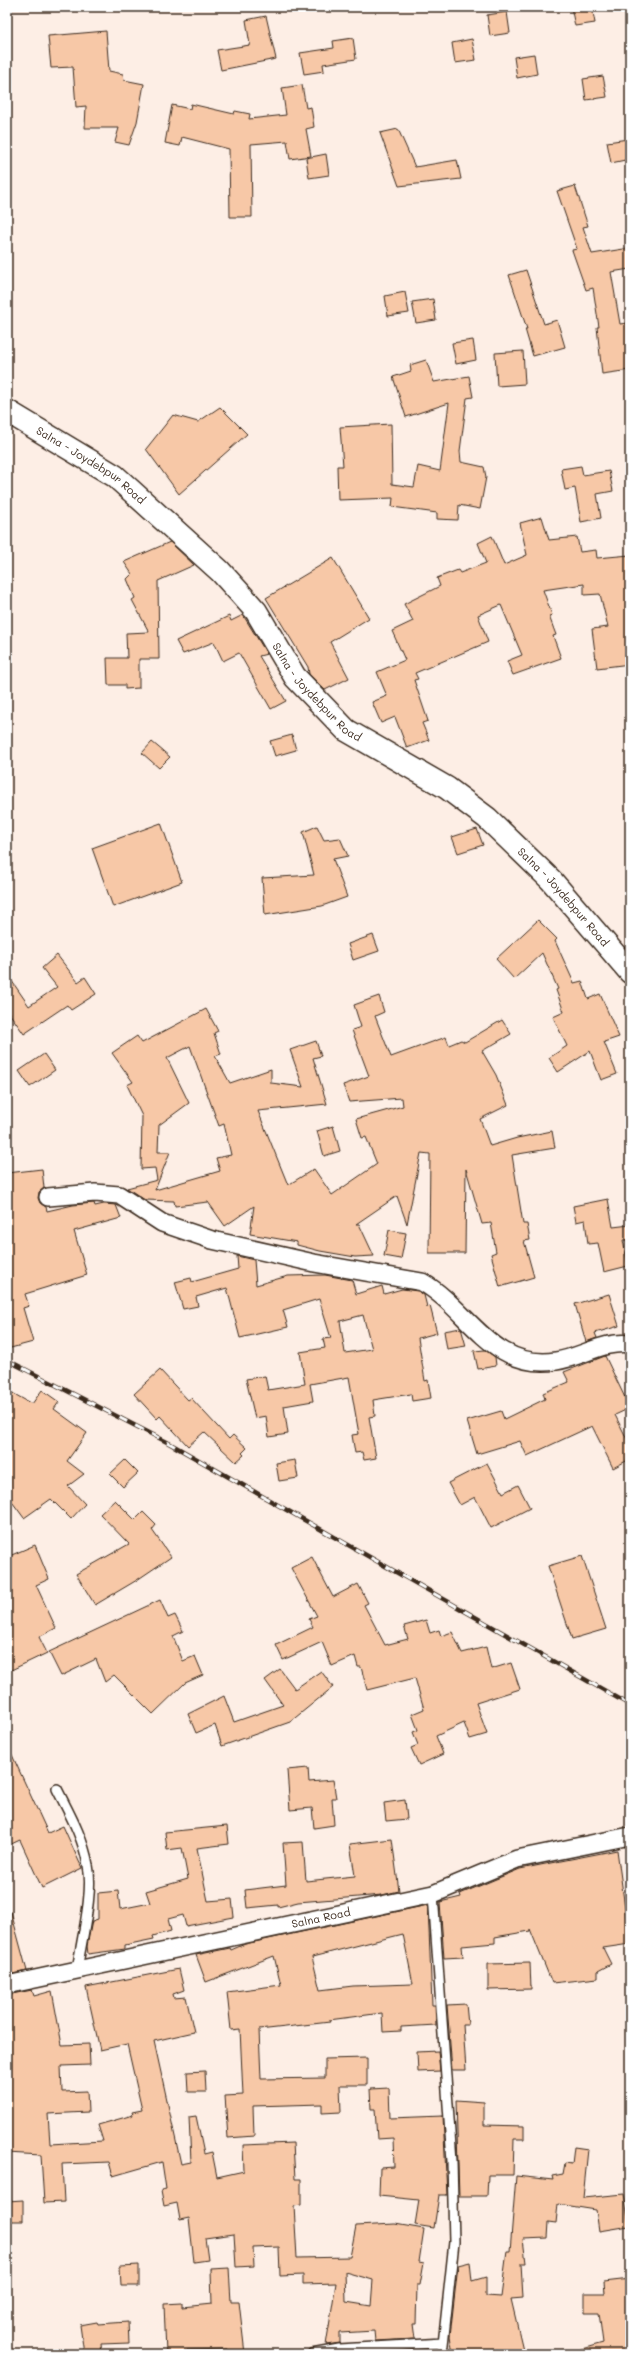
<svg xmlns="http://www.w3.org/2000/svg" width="637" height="2361" font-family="Mali,sans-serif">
  <rect width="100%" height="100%" fill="#fdeee5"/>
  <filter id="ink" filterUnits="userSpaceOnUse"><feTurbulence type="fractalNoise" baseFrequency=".025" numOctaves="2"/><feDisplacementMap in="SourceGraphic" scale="8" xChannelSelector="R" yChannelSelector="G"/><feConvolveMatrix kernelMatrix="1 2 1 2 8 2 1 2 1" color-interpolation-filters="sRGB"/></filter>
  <g filter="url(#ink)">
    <!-- building -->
    <path fill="#f7c8a7" stroke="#3b2a1e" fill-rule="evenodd" d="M571,7h21l3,16 -20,3z
      M507,12l3,21 -20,3 -3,-21z
      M266,16l10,43 -55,11 -4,-20 33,-5 -4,-25z
      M106,31l3,40 14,3 1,6 20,4 -7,38 -8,23 -14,-3 4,-14h-34l1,-22 -10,1 -3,-40 -22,1 -3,-32z
      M353,38l3,21 -33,5 1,7 -20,3 -4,-21 34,-5 -1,-7z
      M472,39l4,21 -21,3 -3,-20z
      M534,54l3,20 -20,4 -3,-21z
      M603,76l4,21 -21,3 -3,-21z
      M302,85l4,23 5,-1 3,20 -8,2 5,27 -21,3 -3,-18 -36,3 1,73h-22l-1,-68 -47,-12 -2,9 -15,-3 7,-38 18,4 1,-5 43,10 1,-3 15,3 -1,5 37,-4 -4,-27z
      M398,129l17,38 42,-7 4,19 -62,7 -19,-53z
      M628,139l2,20 -19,4 -4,-21z
      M326,154l3,21 -20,3 -3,-20z
      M575,186l13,40 -5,1 9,27 38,-6v21l-19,3 9,52 7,-1 3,47 -28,4 -5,-47h2l-6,-39 -7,2 -14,-40 5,-1 -20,-58z
      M526,270l18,54 13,-4 8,27 -32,9 -8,-27h2l-18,-54z
      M405,292l4,21 -21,3 -3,-20z
      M433,299l3,21 -20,3 -4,-21z
      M473,340l3,20 -20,4 -4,-21z
      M523,351l2,33 -28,2 -2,-33z
      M426,360l8,22 35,-6 4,21 -6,1 -7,53 1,11 23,5 2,10 -6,32 -21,-4 -1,15 -21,-1v-6l-45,-6 1,-9 -55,2 -1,-34h6l-3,-39 51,-3 1,60 22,3 4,-21 22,5 9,-68 -43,14 -13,-40 18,-6 -1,-6z
      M220,407l27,27 -68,60 -33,-45 27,-34 25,7z
      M581,466l2,9 26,-4 4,20 -16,3 4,24 -20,4 -6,-34 -10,2 -4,-21z
      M542,517l7,23 28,-3 3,15 16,-2 1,8 33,-3v109l-33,4 -5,-39 16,-2 -8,-33 -16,1v-11l-41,6 9,25 -3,1 7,19 -3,1 8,22 -48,17 -6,-14 15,-6 -21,-50 -23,10 10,27 -73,31 3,6 -4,1 14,41 -6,2 7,17 -22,8 -12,-31 -14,6 -9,-21 15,-6 -10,-24 28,-12 -13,-29 21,-10 -9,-17 36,-18 -3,-8 21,-8 2,3 26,-10 -8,-20 14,-7 12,29 23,-10 -7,-32z
      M170,542l24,23 -36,16 1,78h-20v29l-14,1v-4h-17l-1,-27h20l-1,-25 23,-1 -17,-32 3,-2 -8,-19 5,-5 -8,-12z
      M333,558l36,60 -39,24 19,36 -24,12 -16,-16 -1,-7 -42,-69z
      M243,615l24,39 -8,2 27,45 -15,8 -32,-56 -16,8 -9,-19 -31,12 -7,-13 53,-25 2,5z
      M292,735l4,15 -21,6 -5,-15z
      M152,742l18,15 -11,11 -17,-15z
      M161,823l21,59 -69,25 -21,-59z
      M317,826l7,14 16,-2 8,18 -15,3 14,38 -25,9 -57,9 -3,-37 52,-3 -11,-43z
      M477,829l6,16 -25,8 -6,-16z
      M538,920l19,19 -2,2 19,42 8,-2 6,18 12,-5 19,43 -15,5 13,32 -16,6 -11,-29 -32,21 -9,-14 18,-12 -14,-29 11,-5 -8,-22 2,-1 -16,-36 -28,26 -18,-20z
      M373,935l6,16 -26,9 -5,-16z
      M57,955l21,27 7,-5 11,17 -25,16 -4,-5 -43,29 -17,-24v-36l22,32 28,-19 -15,-19z
      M379,996l5,16 -9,4 16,41 55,-20 3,8 12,-5 4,2 37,-22 9,14 -29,17 14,24 12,30 -28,14 10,27 27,-8 35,-7 3,17 -43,7 11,69h4l3,16 -6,1 10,36 -34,10 -9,-33 5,-2 -5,-29 -9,1 -16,-55 -1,84h-36l1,-99 -9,-1 -14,71 -10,-28 -41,28h3l15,32 -19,1 -35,-6 -23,-6v-3l-47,-8 4,-28 -29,20 -17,-24 -33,4 -1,-5 -29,-1 -18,-12 30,-8 -2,-12 -14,1 1,-53 -15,-31 6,-3 -21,-29 25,-17 5,7 64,-34 12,22 -4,2 7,21 -6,2 15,27 41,-14v14l32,4 -13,-37 26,-9 5,15 -8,2 14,46 -69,7 30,74 26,-16 18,26 45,-31 -11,-27 -4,1 -6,-19 47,-13 -1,-8 -53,4 -6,-17 26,-9 -17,-46 9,-3 -7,-22zM190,1046l29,80 5,-2 7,31 -15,3 4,13 -65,19 15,-38h-12l1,-27 30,-22 -22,-45z
      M44,1054l11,16 -25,17 -11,-16z
      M333,1126l7,25 -16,5 -7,-25z
      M42,1169l2,19 -5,4 -1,6 2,5 6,4 1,4 26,-6 21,-2 1,3 9,-2 12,1 5,13 -47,13 13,44 -62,19 4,12 -6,2 10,34 -26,7v-176z
      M608,1199l5,28 17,-2v15h-7l5,26 -24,6 -6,-29 -10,1 -3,-24 -9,2 -3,-16z
      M389,1230l17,3 -5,26 -17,-3z
      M237,1256l17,4 2,25 32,-9 37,-1 27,5 4,14 26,-8 2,8 18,-5 16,2 6,4 3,12 3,-1 7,27 -19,5 7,43 3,-1 3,18 -19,3 -1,-7 -38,6 2,16 -6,1 7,41 -12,2 -2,-8 -7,1 -3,-18 7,-1 -10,-57 -39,7 3,17 -29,5 4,28 -19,3 -3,-21 -11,2 -9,-39 19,-3 3,14 37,-6 -5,-32 25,-4 -2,-9 8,-1 -12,-39 -36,11 5,17 -48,11 -13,-50 -31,9 2,9 -15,3 -8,-27 16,-4 1,4 46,-13zM363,1315l9,34 -27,4 -5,-32z
      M609,1294l10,32 -24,7 2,5 -11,4 -11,-38z
      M461,1328l5,18 -19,3 -3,-18z
      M485,1350l10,7 1,9 -18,3 -4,-18z
      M605,1356l25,52 -15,7 15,30v14l-17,9 -21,-42 -65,30 -7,-15 -43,13 -10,-33 34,-10 3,8 41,-20 -2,-6 26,-11 -5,-10z
      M160,1370l28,30 3,-2 38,41 4,-4 14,13 -5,5 2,2 -8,7 -32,-30 -16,14 -28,-30 -3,3 -23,-25z
      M7,1390l25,14 10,-14 17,12 -5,7 33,24 -20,28 17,13 -16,12 17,18 -14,15 -20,-20 -27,19 -17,-23z
      M125,1460l13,13 -15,14 -13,-13z
      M295,1460l3,18 -19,3 -3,-18z
      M487,1463l16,30 15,-8 12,23 -39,20 -16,-31 -15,8 -12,-22z
      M115,1500l20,20 8,-8 13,13 -4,5 19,27 -34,23 -42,25 -19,-31 53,-30 -29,-30z
      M35,1545l14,34 -13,6 20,43 -17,9 8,16 -40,19v-115z
      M582,1556l24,73 -34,10 -24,-73z
      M312,1557l21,40 25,-13 10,19 -4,2 21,40 23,-6 -4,-13 22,-6 4,13 9,-3 2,6 11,-4 10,21 24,-6 5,22 20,-6 9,26 -44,14 11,31 -17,5 -6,-16 -28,13 7,18 -24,11 -8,-17 7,-3 -5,-13 5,-2 -6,-16 12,-5 -9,-31 -48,12 -6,-23h-3l-3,-11 -23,10 -10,-24 -39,18 -7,-15 37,-18 -4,-8 8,-3 -26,-48z
      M160,1600l8,18 7,-3 8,16 -10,5 10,25 12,-5 8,19 -18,8 -32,31 -39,-39 -9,7 -9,-23 -35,17 -12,-24z
      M280,1669l15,20 26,-18 12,16 -43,35 -68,24 -7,-21 -19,8 -8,-19 36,-18 10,26 49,-17 -18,-25z
      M7,1744l41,89 15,-7 19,42 -40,20 -22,-48 -13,6z
      M308,1768l1,14 24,-2 3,18h-4l2,27 -20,3 -2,-20 -22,2 -3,-40z
      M405,1800l2,19 -21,2 -2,-18z
      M227,1826l2,18 -32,4 11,53 24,-2 2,18 -48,9 -3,-11 -15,4 3,12 -18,5 1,3 -29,6v4l-37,5 -1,-8 5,-25 6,-2v-26l20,-2 2,18 30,-6 -4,-12 42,-12 -6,-31 -15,2 -2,-18z
      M392,1839l7,52 -17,4 -84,7 -20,5v-2l-31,3 -2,-18 41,-5 -3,-42 20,-1 3,39 49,-5 -5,-32z
      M617,1850l13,94 -27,4 8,16 -13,7v7l-46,5 -22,-54v2l-35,6v6l-33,3 1,11 -19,1 -4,-56 21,-5 -1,-3 60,-25z
      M428,1905l4,100h3l1,20 -35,2v4l-18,1 -1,-19 -53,7 1,2 -71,8 2,49 64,-1v-19l42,-1v27h-27l1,27 -19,1v-9l-69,2 1,30 -26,2 -3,-42 18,-1 -3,-66 -9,1 -4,-38 54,-7 -7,-29 -68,26 -10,-27 34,-7 1,2 14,-6zM403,1934l10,50 -60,2 -33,4 -8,-33z
      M11,1912l16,59 -20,4v-62z
      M530,1963l1,26 -43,1v-26z
      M179,1969l5,21 -11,4 1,4 12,-1 8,35 -40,9 27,123 10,-2 -2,-45 7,-1 8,38 8,-2 5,25 27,-6 -1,-26 50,-2 2,36h6v26l-7,1 3,52 53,-1 6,-31 39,-2 29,5 -5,33 5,1 -4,22h-3l-1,39h-3l2,15 -40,2 -1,-10 -34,2v10l-14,2 10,-62 -33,1v-9l-23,1 -1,-29 -26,1 1,18 -18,1 -2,-33 -29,4 3,22 -14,2 -5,-44 -9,2 -3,-17 -13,3 -3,-16 5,-1 -4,-27 -49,14 -4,-14 -47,2 2,38 -20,1 -3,-48 -34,-2v-158l25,-5 2,6 18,-5 10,54 27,-1 1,21 -29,1 1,26 25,-1 1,21 -40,2 2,30 53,-3 -5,-16 35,-10 -1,-3 10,-2 -15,-66 -27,6 -14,-63zM345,2272l28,8 -2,26 -25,-4z
      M466,2004l2,21h-5l3,45h-14l-5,-65z
      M438,2051l2,20 -22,1 -1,-20z
      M205,2071l1,21h-18l-1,-20z
      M389,2088l1,30 53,-2 4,79h-8l-5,33 -19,-3 4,-25 -40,-4 1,-28 14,-1 -1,-29 -16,1 -2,-30h-4l-1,-20z
      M456,2100l28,2v23l40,1v13h-10l-1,36h-25l-1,21h-28z
      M574,2147l14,2 -5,49 41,-4 5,32 -30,5 -3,-21 -38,-6 -2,19 -8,-1 -1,16 -24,1 3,24h-5l2,35 -12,1 13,55h-71l-3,-18 8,-71 12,-3 2,19 14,-4v19l15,1 6,-46h3l6,-75 37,4 -1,-4 11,-2 2,-11 7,1z
      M23,2200v21h-16v-20z
      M139,2265v21h-18l-1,-20z
      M229,2268l2,34h8l6,52h-18v-5l-40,1v4h-21l-2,-50 18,-1v4l30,-3 -1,-35z
      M630,2279v75h-51l-1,-4 25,-7 -4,-30h-14v-20h20l-1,-11z
      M97,2322l1,2 30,-2 1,21 -28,1 1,10h-18l-4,-29z
      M416,2351v3l-39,-1z"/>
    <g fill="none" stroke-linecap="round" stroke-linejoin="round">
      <defs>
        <path id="service" d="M57,1789c12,24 26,48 31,76 6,28 -7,76 -11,106
          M433,1894l19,267 2,81 -12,112
          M312,2354l27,-5 104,-6"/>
        <g id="minor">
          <path d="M48,1197l47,-4 24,2 43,28 50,17 102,23 108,19c46,26 70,89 134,79 24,-3 49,-21 74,-17"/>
          <path id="s1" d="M7,1985l426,-91 84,-35 113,-23"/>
        </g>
        <g id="secondary">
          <path id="s2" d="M7,411l108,65 105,95 36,40 39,66 51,53 101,58 40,30 64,62 79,92"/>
        </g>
      </defs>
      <!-- service casing -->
      <use href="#service" stroke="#3b2a1e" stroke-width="12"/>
      <!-- minor casing -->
      <use href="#minor" stroke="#3b2a1e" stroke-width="20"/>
      <!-- secondary casing -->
      <use href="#secondary" stroke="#3b2a1e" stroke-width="25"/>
      <!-- service -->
      <use href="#service" stroke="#fff" stroke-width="9"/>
      <!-- minor -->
      <use href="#minor" stroke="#fff" stroke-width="17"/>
      <!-- secondary -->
      <use href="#secondary" stroke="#fff" stroke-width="22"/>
      <defs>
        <path id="rail" d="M7,1360l160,82 463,263"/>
      </defs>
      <!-- rail casing -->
      <use href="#rail" stroke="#3b2a1e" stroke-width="4.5"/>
      <!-- rail -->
      <use href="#rail" stroke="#fff" stroke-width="3" stroke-dasharray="9" stroke-linecap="butt"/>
    </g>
  </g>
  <g text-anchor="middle" stroke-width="4" stroke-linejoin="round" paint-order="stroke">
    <!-- street labels -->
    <g font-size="11" fill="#3b2a1e" stroke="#fff">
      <text dy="4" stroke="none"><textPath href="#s2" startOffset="100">Salna - Joydebpur Road</textPath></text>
      <text dy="4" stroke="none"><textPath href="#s2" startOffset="424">Salna - Joydebpur Road</textPath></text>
      <text dy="4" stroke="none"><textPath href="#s2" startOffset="748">Salna - Joydebpur Road</textPath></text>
      <text dy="4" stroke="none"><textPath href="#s1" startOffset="321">Salna Road</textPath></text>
    </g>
  </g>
  <!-- margin -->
  <rect width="637" height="2361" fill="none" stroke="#fff" stroke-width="24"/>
  <rect x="12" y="12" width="613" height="2337" fill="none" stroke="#3b2a1e" stroke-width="1.5" filter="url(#ink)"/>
</svg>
